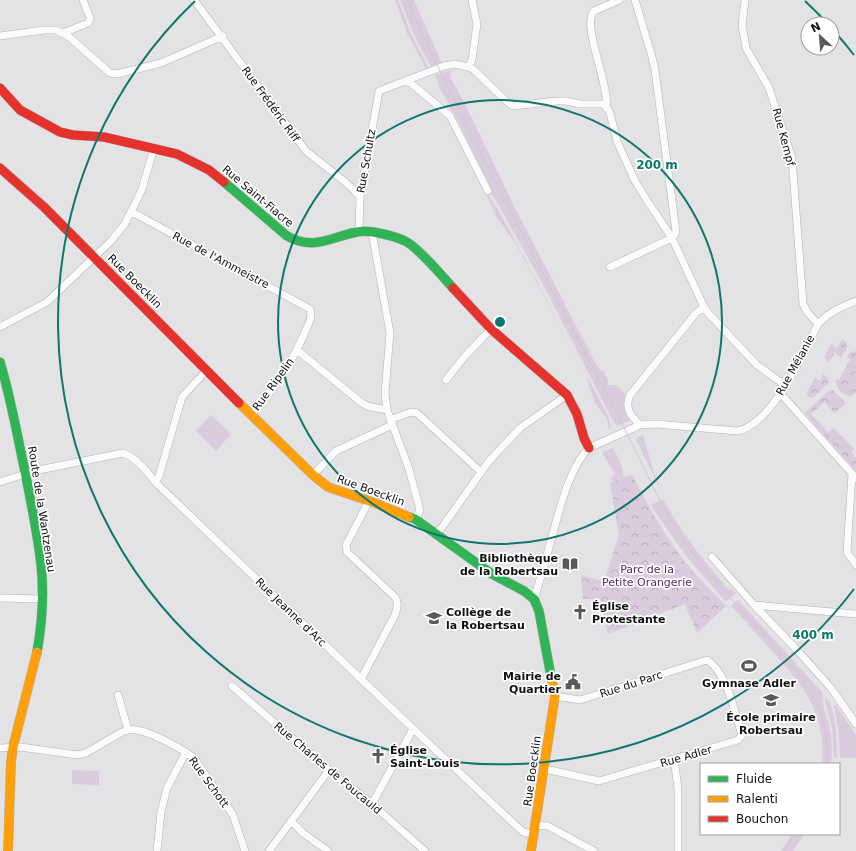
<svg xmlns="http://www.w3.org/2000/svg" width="856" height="851" font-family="'DejaVu Sans',sans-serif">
  <defs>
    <pattern id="park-crowns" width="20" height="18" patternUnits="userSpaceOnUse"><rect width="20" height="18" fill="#dacbde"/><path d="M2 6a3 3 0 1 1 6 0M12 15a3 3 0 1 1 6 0" fill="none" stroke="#baadbd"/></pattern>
  </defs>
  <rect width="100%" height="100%" fill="#e3e2e4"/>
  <!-- green -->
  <path fill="#dacbde" d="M395,0h3l13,34 18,35 -2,1 -20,-37z
    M400,0h14l28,64 -10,4 -17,-31z
    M452,70l-2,7 13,23 52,108 80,154 6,9 2,-1 5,10v5h8l9,8 -1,12 5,14v2l-12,5 -6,-9 -67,-131 -54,-96 1,-1 -37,-76 -4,-4 -1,-5 -8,-13 -6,-16z
    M483,187l14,21 29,53 82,155 3,13 -2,1c-1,-15 -6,-14 -13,-26 -4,-8 -7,-18 -9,-28l-71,-132 -19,-26z
    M211,415l20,19 -15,17 -20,-20z
    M643,435l10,35 9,22 -26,-52 2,-3z
    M613,448c5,9 11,19 10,30l-9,3 -4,-2 5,-5 -13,-22z
    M663,499c19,35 40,61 66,91l3,-1 4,4 -8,7 -3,1 -38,-44 -31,-44 -5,-8z
    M738,600l85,93c-3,11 5,25 7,37 2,11 2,23 1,34h-9c4,-49 -16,-75 -47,-110 -15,-16 -29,-32 -44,-48z
    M825,696c12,15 12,44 12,62h-3l-2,-30 -7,-27z
    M834,705h2l20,30v23h-16l-1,-23z
    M72,770l27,1v14l-27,-1z
    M792,834h12l-11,17h-12z"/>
  <!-- park -->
  <path fill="url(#park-crowns)" d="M842,339l4,3 1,6 -6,10 -6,-6 -6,10 -5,-5 7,-13 6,4z
    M855,351l1,1v41l-6,4c-8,-2 -15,-10 -14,-18l3,1 11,-20 -3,-3 2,-4z
    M823,374l6,6v2l-16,16 -5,-1 -1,-5 8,-15 5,4z
    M831,390l3,1 12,12 -11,10 -11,-11 -13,12 17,18 6,-4 20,21 -3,3 5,5v14l-51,-58 22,-21z
    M632,474c16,33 35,66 58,94 11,13 24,26 36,38l-29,27 -12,-29 -77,30 -8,-35h-17l-2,-24 18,5 7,-4 13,-41 -9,-52z"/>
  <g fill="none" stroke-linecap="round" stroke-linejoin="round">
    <defs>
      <path id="street" d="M194,0l112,151 38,30 10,9 6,7
        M745,0l-3,25 4,23 23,40 23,70 11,146 5,9 10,11
        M63,33l25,-10 2,-5 -7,-18
        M0,36l44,-6h12l12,6 42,37 7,1 44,-11 62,-27
        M468,67l4,-7 5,-36 -5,-24
        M407,80l43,36 38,75
        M606,106c4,-20 -25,-82 -12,-95l25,-11
        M132,212l178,97c3,8 -2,16 -5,23 -13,31 -32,58 -54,83
        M359,231l1,-34 19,-106 65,-25 10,-2 14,3 5,2 32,31 8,6 44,-5h9l14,3h24l6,9 7,28 18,40 13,21 24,36 32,69 4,6 49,52 29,21
        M372,232l18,101 -5,60 2,17 22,59 11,41 -5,9
        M610,267l62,-29 4,-6 -21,-162 -3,-13 -17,-57
        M0,327l47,-25 64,-61 13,-16 13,-25 5,-11 12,-41
        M297,350l65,53 5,3 20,4
        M446,380l19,-24 26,-27
        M781,394l75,84
        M390,420l21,-8 6,1 64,59
        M640,425c-9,-9 -16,-17 -10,-30l66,-82 8,-6
        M852,474l-5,78 9,13
        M313,475l23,-24 56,-26
        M0,482l34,-11 89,-18c11,3 26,20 32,29 123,117 244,235 368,350l12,3
        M155,482l4,-6 23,-79 24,-26
        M436,534l7,-8 46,-65 31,-33 47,-33
        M712,557l42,48 43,45 34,38 25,36
        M0,598l42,1
        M534,599c7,-22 13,-44 19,-66 7,-25 17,-67 36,-85l51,-23 16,-1 81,7c35,-6 66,-77 81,-107 11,-12 23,-17 38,-23
        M754,605l102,9
        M361,679l34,-64c2,-7 4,-12 0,-18l-48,-45 -1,-7 23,-44
        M232,686l97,84 43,34 53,47
        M118,695l10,35
        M0,748l20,-1 58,8 8,-2 36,-21c5,-2 10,-3 15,-2 16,3 44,18 57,28l39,57 12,36
        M674,759l4,29v63
        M545,769l54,12 139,-41 4,-5c-7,-21 -15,-63 -35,-75l-127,40 -25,-4
        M372,804l41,-75
        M291,821l12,12 25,18
        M536,825l12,1 46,25
        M157,851l4,-39 6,-24 19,-36
        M269,851l60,-81"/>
      <path id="fast" d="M224,182l63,54c27,15 44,1 70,-4 10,-3 38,4 48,9 13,6 37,35 48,47
        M0,362c10,33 16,67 23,100 7,34 14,68 18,102 3,28 1,60 -4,88
        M409,517l6,2 77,55 32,17 10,8 5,12 13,71"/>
      <path id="slow" d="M239,403l74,72 15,12 47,16 34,14
        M8,851l3,-89 2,-15 24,-95
        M531,851l24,-155 -3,-14"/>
      <path id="jam" d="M0,88l20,22 40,22 13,3 31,2 73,17 32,16 15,12
        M0,168l44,39 195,196
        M453,288l38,41 76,66 10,19 7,24 5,10"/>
    </defs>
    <!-- street casing -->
    <use href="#street" stroke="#b3b2b4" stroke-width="8"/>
    <!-- fast casing -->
    <use href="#fast" stroke="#b3b2b4" stroke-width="10"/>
    <!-- slow casing -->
    <use href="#slow" stroke="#b3b2b4" stroke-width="10"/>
    <!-- jam casing -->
    <use href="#jam" stroke="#b3b2b4" stroke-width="10"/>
    <!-- street -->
    <use href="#street" stroke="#fbfbfb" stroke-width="7"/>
    <!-- fast -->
    <use href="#fast" stroke="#30b455" stroke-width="9"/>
    <!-- slow -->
    <use href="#slow" stroke="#ff9f0a" stroke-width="9"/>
    <!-- jam -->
    <use href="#jam" stroke="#e5322d" stroke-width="9"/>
    <!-- tram -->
    <path stroke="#ccc" stroke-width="1" d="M407,0c26,60 56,117 85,175 35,69 71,136 107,204 15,29 30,58 44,87 14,29 28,59 48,85 21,28 46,54 70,80 36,40 72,74 66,133
      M784,851l11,-17"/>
  </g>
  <!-- distance rings -->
  <g fill="none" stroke="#0f766e" stroke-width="2">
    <circle cx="500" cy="322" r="222"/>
    <path d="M854 589A443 443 0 1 1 195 1M805 1A443 443 0 0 1 827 23M834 31A443 443 0 0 1 854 55"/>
  </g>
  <!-- icons -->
  <defs>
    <symbol id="library-bare" viewBox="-9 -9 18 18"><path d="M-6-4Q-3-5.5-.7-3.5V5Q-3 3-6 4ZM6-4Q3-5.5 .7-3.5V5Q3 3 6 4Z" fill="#5a595b" stroke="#fff" stroke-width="2.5" paint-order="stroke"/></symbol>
    <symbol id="church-bare" viewBox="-9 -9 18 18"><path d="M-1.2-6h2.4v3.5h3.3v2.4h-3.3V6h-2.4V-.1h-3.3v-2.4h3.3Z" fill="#5a595b" stroke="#fff" stroke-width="2.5" paint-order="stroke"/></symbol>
    <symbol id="school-bare" viewBox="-9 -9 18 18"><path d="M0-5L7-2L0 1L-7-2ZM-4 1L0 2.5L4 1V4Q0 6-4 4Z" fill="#5a595b" stroke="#fff" stroke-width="2.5" paint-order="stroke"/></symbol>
    <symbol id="stadium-bare" viewBox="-9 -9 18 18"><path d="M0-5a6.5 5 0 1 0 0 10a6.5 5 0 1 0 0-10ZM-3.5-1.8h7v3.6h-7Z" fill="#5a595b" stroke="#fff" stroke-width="2.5" paint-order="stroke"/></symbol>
    <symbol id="civic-bare" viewBox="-9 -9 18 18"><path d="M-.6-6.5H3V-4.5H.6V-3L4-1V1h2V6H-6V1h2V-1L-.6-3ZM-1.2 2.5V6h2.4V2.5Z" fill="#5a595b" stroke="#fff" stroke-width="2.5" paint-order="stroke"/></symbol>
  </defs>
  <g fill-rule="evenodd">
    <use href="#library-bare" x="559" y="553" width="22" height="22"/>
    <use href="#church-bare" x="569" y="601" width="22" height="22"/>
    <use href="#school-bare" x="423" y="607" width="22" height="22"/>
    <use href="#stadium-bare" x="738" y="655" width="22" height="22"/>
    <use href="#civic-bare" x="562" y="671" width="22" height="22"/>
    <use href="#school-bare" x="760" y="689" width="22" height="22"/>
    <use href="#church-bare" x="367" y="745" width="22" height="22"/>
  </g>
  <g text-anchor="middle" stroke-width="3.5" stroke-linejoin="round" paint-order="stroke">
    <!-- street labels -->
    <g font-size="11" fill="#100f11" stroke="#fff">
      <text transform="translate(271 104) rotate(54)" y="4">Rue Frédéric Riff</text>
      <text transform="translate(784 137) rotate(75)" y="4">Rue Kempf</text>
      <text transform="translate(366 161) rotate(-80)" y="4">Rue Schultz</text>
      <text transform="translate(258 196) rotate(40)" y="4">Rue Saint-Fiacre</text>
      <text transform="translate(221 260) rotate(28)" y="4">Rue de l'Ammeistre</text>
      <text transform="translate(135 281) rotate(45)" y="4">Rue Boecklin</text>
      <text transform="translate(795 365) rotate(-61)" y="4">Rue Mélanie</text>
      <text transform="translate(273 384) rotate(-54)" y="4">Rue Ripelin</text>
      <text transform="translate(371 490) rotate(20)" y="4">Rue Boecklin</text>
      <text transform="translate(42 509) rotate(81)" y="4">Route de la Wantzenau</text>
      <text transform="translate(291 612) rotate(44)" y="4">Rue Jeanne d'Arc</text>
      <text transform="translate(631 684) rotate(-18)" y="4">Rue du Parc</text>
      <text transform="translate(686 756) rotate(-16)" y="4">Rue Adler</text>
      <text transform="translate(328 768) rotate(40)" y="4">Rue Charles de Foucauld</text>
      <text transform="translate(532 771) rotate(-82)" y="4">Rue Boecklin</text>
      <text transform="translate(209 782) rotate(54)" y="4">Rue Schott</text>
    </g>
    <!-- poi labels -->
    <g font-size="11" font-weight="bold" fill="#100f11" stroke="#fff" text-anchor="start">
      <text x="558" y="562" text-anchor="end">Bibliothèque<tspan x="558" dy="13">de la Robertsau</tspan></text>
      <text x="592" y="610">Église<tspan x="592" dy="13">Protestante</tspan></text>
      <text x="446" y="616">Collège de<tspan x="446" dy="13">la Robertsau</tspan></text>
      <text x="561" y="680" text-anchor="end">Mairie de<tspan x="561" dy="13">Quartier</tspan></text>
      <text x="749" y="687" text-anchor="middle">Gymnase Adler</text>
      <text x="771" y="721" text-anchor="middle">École primaire<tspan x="771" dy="13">Robertsau</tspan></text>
      <text x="390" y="754">Église<tspan x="390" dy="13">Saint-Louis</tspan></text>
    </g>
    <!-- park labels -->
    <g font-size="11" fill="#5c286b" stroke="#fff">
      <text x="647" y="573">Parc de la<tspan x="647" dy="13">Petite Orangerie</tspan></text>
    </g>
  </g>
  <circle cx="500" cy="322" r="6" fill="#0f766e" stroke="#fff" stroke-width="2"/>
  <g font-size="12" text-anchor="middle" font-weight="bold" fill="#0f766e" stroke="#fff" stroke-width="3.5" stroke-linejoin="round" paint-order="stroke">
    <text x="657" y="169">200 m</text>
    <text x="813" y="639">400 m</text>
  </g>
  <!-- legend -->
  <rect x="700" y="763" width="140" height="72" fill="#ffffff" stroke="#9f9fa0"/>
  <rect x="708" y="776" width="20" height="6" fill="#30b455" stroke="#9f9fa0"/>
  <text x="736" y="783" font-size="12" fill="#100f11">Fluide</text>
  <rect x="708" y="796" width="20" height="6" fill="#ff9f0a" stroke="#9f9fa0"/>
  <text x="736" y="803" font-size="12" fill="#100f11">Ralenti</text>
  <rect x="708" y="816" width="20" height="6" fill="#e5322d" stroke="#9f9fa0"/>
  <text x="736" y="823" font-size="12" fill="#100f11">Bouchon</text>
  <!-- north arrow -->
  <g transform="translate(820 36) rotate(334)"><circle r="19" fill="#ffffff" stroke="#9f9fa0"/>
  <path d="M0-3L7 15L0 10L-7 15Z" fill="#5a595b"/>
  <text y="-6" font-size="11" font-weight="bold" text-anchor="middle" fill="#100f11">N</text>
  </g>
</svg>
